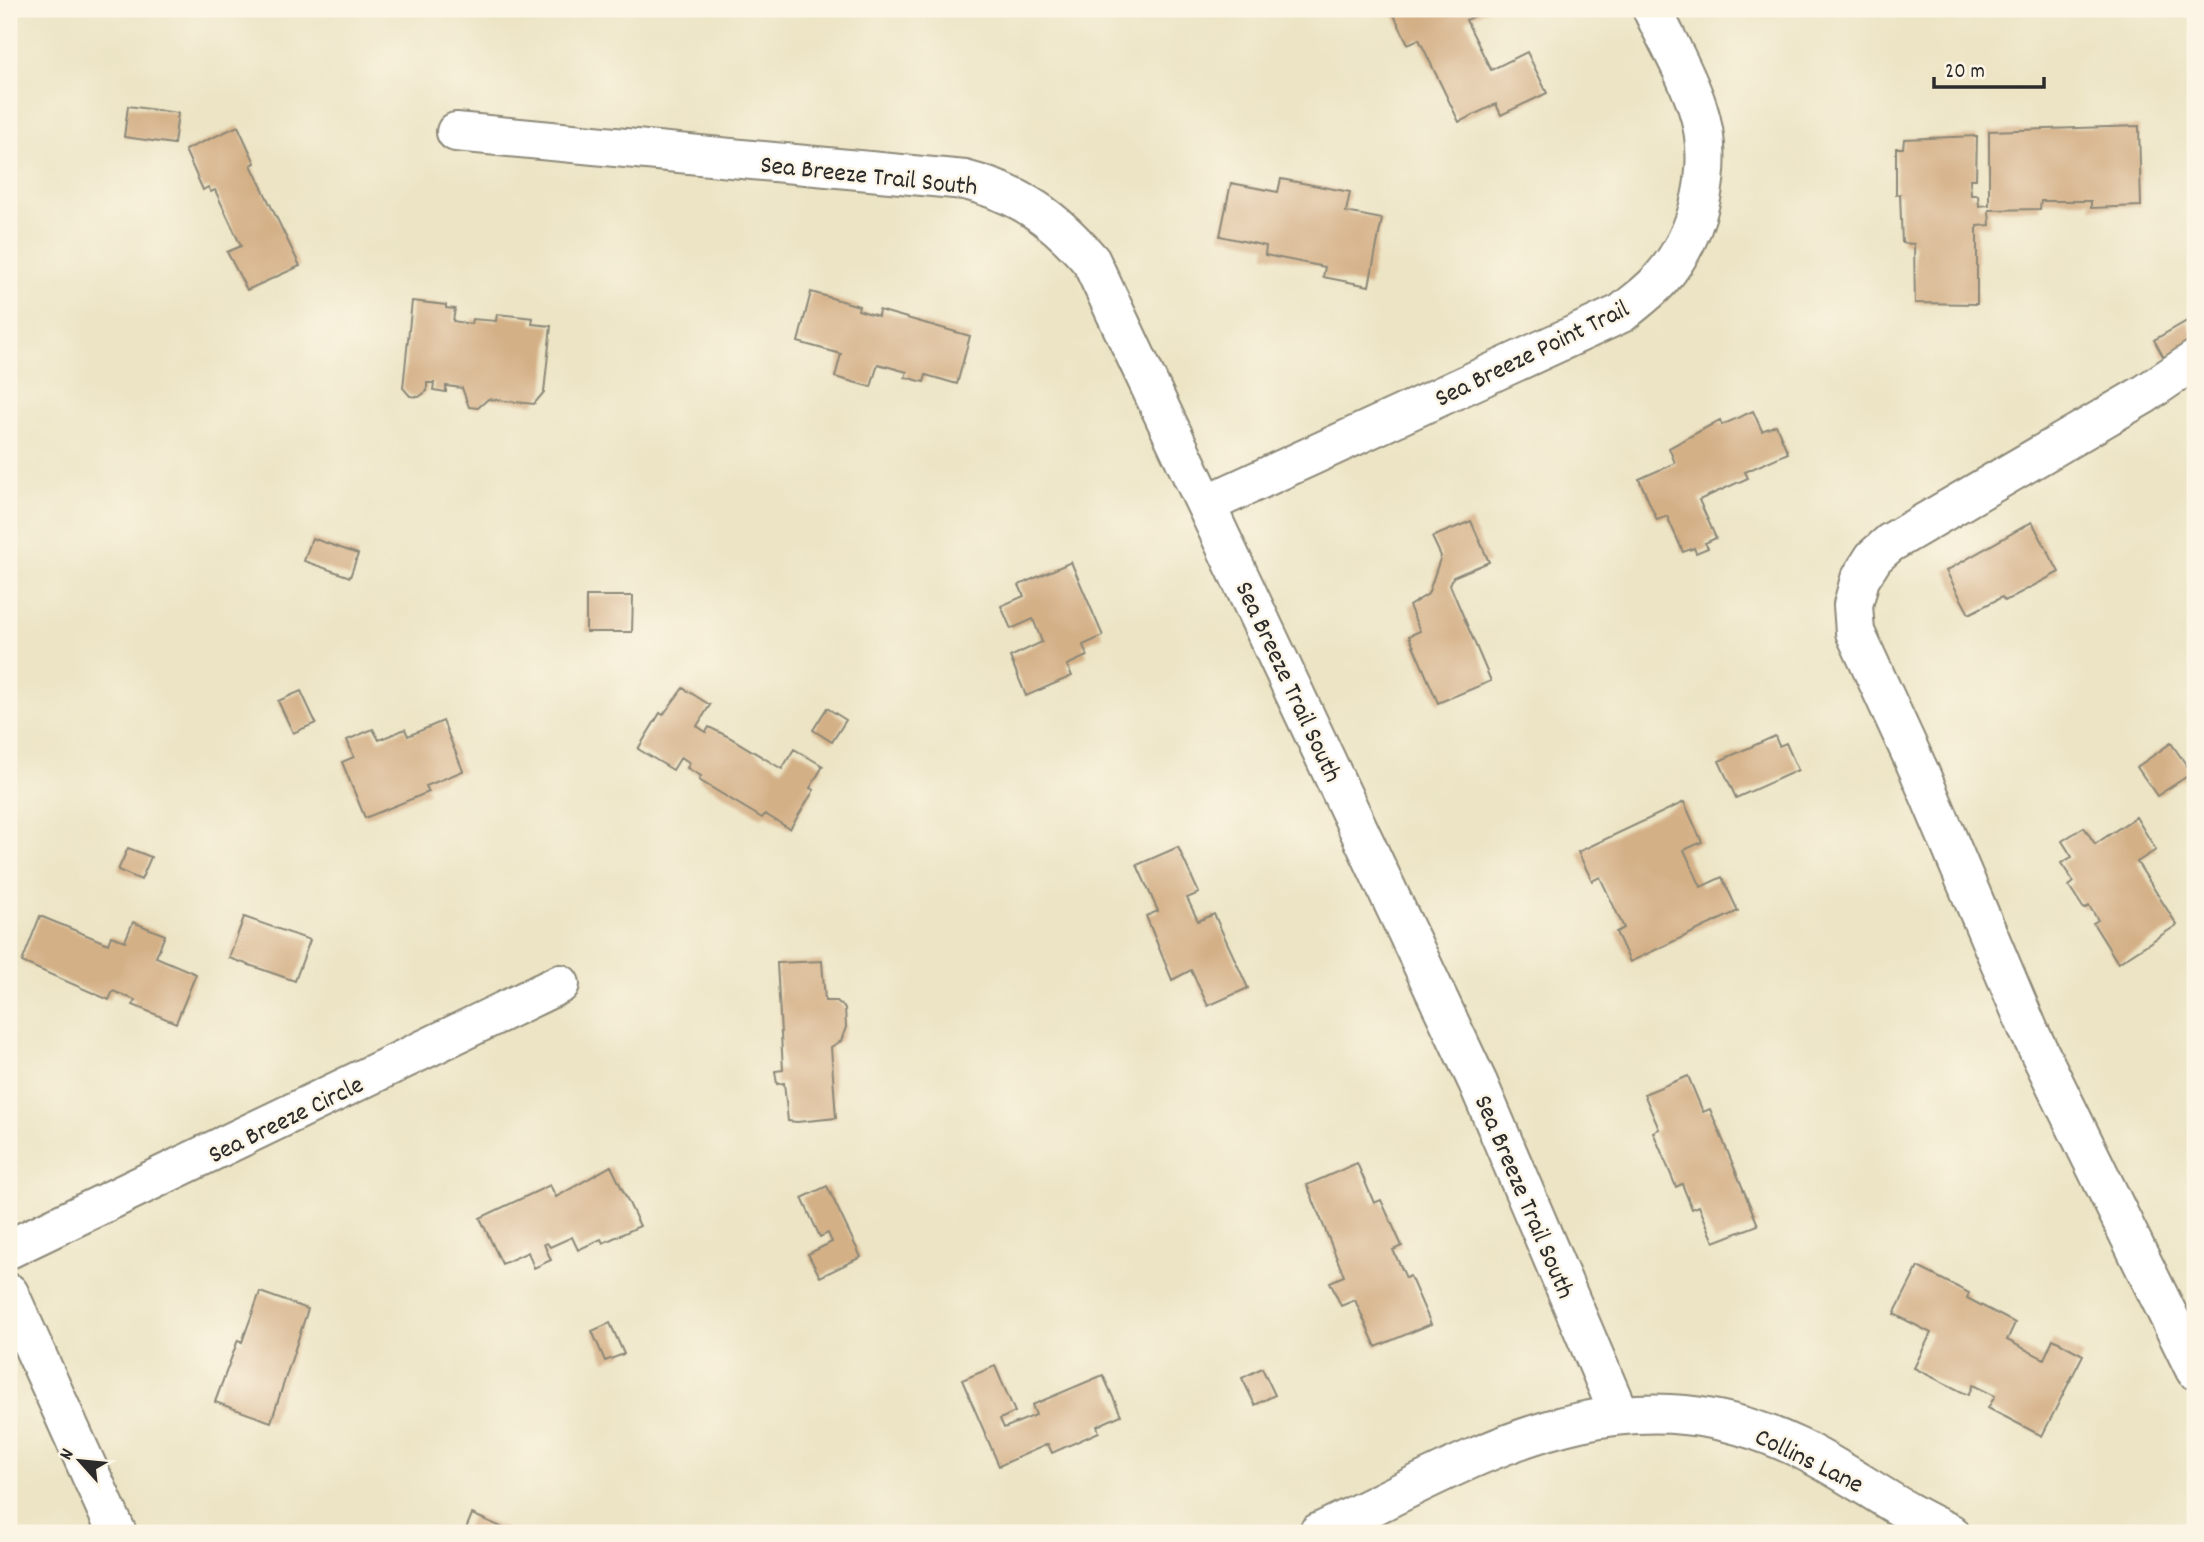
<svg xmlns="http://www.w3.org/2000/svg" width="2204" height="1542" font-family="Dekko,sans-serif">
  <rect width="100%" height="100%" fill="#fcf5e5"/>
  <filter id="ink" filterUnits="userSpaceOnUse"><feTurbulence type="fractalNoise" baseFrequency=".0143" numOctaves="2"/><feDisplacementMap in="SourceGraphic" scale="14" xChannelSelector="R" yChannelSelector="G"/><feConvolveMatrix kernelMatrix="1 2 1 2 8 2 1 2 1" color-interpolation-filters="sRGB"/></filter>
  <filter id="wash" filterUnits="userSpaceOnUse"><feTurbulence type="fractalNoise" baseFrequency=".00686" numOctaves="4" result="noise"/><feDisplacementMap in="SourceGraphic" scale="28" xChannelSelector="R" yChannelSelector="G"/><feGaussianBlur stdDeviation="1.57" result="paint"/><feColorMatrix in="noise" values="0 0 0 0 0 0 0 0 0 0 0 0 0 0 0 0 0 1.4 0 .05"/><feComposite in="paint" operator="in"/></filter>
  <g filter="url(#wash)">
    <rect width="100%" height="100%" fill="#ece4c4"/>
    <g id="blocks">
      <!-- building -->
      <path fill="#d4b087" d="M1391,9h98l-23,11 25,50 36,-18 20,41 -46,22 -5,-11 -37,18 -40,-83 -11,5z
        M128,106l50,7 -4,31 -50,-7z
        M238,126l17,37 -4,2 49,101 -53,24 -20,-38 14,-6 -26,-56 -4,2 -3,-5 -5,3 -18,-40z
        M2139,126l2,80 -50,2v-7h-50l-1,8 -51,1 1,15 -13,1v78l-62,-1 -1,-59 -12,-1 -2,-49 -4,1v-47h7l1,-9 73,-3 -1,43h-6l1,16h7l1,11 10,-1v-74z
        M1281,179l69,13 -4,20 36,7 -13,67 -46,-9 2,-10 -60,-12 1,-9 -46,-10 11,-53 47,9z
        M811,292l48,14 -1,4 20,6 1,-6 91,26 -13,48 -31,-9 -2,7 -19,-5 2,-5 -29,-8 -7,23 -36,-10 6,-23 -43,-12z
        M412,301l34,4v3l9,1 -2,12 18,3 1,-5 24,2 1,-7 36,4 -1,6 19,2 -7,66 -10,12 -46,-5 -10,9 -9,-1 -7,-19 -16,-2v6l-13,-2 1,-7h-7v8l-8,6 -9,-1 -7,-8z
        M2187,321l8,19 -31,18 -10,-18z
        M1753,411l9,20 14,-6 12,28 -43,19 3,6 -49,22 17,38 -11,5 3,5 -12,5 -2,-5 -11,4 -16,-36 -10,4 -18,-41 36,-16 -6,-15 51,-28 2,5z
        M1471,521l18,41 -36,15 -3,8 41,96 -53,22 -29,-67 11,-5 -11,-25 19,-12 13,-38 -9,-19z
        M2032,522l27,50 -54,29 -3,-4 -33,17 -23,-43z
        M312,538l46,16 -8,23 -46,-16z
        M1071,562l32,74 -20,9 4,11 -20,9 5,11 -46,20 -16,-39 32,-15 -9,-23 -22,10 -10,-23 23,-10 -5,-11z
        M586,596h47l-1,36h-46z
        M683,688l27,17 -13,21 9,6 3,-5 20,10 53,32 12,-20 29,17 -13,22 4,2 -24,39 -25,-15 -3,4 -63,-38 2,-4 -14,-8 3,-5 -9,-6 -8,13 -35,-21 22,-36 3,2z
        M301,691l15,32 -23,10 -15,-32z
        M827,708l19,12 -14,22 -19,-12z
        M443,721l20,50 -37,15 3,6 -64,26 -23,-56 12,-5 -7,-17 26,-11 6,11 26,-11 3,7z
        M1775,736l4,10 7,-3 12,27 -62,28 -17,-37z
        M2171,743l21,30 -35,23 -20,-29z
        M1684,802l18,40 -18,8 17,37 21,-10 16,34 -108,51 -14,-30 8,-4 -24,-51 -8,4 -14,-29z
        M2136,817l20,33 -19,12 40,63 -59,38 -25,-40 5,-3 -9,-14 -5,3 -15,-23 5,-4 -13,-19 11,-6 -10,-16 22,-14 11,17z
        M1178,847l21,46 -12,5 11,23 16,-7 34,74 -40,18 -17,-36 -19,10 -26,-64 12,-5 -21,-46z
        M128,848l23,9 -10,23 -23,-10z
        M40,916l68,28 3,-8 14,5 8,-19 32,13 -9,22 40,17 -20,49 -43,-18 2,-5 -22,-9 -4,9 -87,-38z
        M244,917l66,23 -15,41 -66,-23z
        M822,961l3,40h12l8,7 1,19 -5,14 -10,6 5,71 -39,4 -9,-1 -4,-38 -7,1 -2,-13 8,-1 -6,-107z
        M1688,1076l15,36 7,-3 48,116 -44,17 -15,-36 -7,3 -10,-25 -6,3 -23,-55 6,-3 -15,-35z
        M1357,1163l17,40 7,-3 21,46 -9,4 13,28 4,-2 21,48 -55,23 -21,-47 -14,6 -11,-24 14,-6 -37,-91z
        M611,1166l29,60 -37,17 -2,-4 -23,11 -6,-13 -22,10 -3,-4 -3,1 7,16 -17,8 -6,-16 -26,12 -22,-46 70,-33 6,12z
        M827,1186l34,71 -41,20 -12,-23 24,-12 -4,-9 -8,4 -18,-39z
        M1918,1267l51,26 -2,5 48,25 -8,17 37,19 9,-20 30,16 -41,81 -54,-28 7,-12 -22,-11 -5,10 -54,-27 17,-35 -37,-19z
        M260,1292l48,17 -37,113 -56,-20 23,-62 4,2z
        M610,1323l14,31 -19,7 -13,-30z
        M995,1366l20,46 -15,7 4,9 32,-13 -4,-10 71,-30 18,40 -24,11 2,6 -47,21 -4,-9 -49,22 -37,-86z
        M1262,1368l13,27 -20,10 -13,-27z
        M472,1514l38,17 -1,2 -44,-2z"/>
    </g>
  </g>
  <g filter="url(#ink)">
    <use href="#blocks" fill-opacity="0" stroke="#8c8878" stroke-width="2"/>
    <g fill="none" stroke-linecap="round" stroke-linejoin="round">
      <defs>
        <path id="minor" d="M456,132l509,48c57,15 88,37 126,81l387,822 141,331
          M2195,360l-50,34 -255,149 -16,14 -14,22 -7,26 2,27 64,139 110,260 166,339
          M1207,504l415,-191c12,-10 26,-20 37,-32 41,-45 58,-116 38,-175 -11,-33 -30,-65 -45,-97
          M9,1249l551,-265
          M9,1293l108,240
          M1318,1533c160,-76 299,-171 479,-86 53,25 99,63 153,86"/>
      </defs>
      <!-- minor casing -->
      <use href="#minor" stroke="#8c8878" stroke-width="42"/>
      <!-- minor -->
      <use href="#minor" stroke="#fff" stroke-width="38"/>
    </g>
  </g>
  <g text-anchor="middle" stroke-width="5" stroke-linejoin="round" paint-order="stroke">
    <!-- street labels -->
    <g font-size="26" fill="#2b2b2b" stroke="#fcf5e5">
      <text transform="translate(869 174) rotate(6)" y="9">Sea Breeze Trail South</text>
      <text transform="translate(1531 352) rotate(-26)" y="9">Sea Breeze Point Trail</text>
      <text transform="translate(1290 681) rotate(65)" y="9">Sea Breeze Trail South</text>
      <text transform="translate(285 1118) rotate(-26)" y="9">Sea Breeze Circle</text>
      <text transform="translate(1526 1196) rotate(67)" y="9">Sea Breeze Trail South</text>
      <text transform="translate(1810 1459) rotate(26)" y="9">Collins Lane</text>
    </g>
  </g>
  <!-- margin -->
  <rect width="2204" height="1542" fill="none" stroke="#fcf5e5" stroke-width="35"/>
  <!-- north arrow -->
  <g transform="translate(80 1461) rotate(297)" stroke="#fcf5e5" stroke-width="5" paint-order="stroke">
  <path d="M0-5L12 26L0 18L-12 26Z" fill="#2b2b2b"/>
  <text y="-10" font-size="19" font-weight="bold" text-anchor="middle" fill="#2b2b2b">N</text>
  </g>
  <!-- scale -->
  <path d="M1934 77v10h110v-10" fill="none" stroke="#2b2b2b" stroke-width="3.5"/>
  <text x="1945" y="77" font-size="21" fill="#2b2b2b" stroke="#fcf5e5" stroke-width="5" paint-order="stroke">20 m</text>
</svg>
